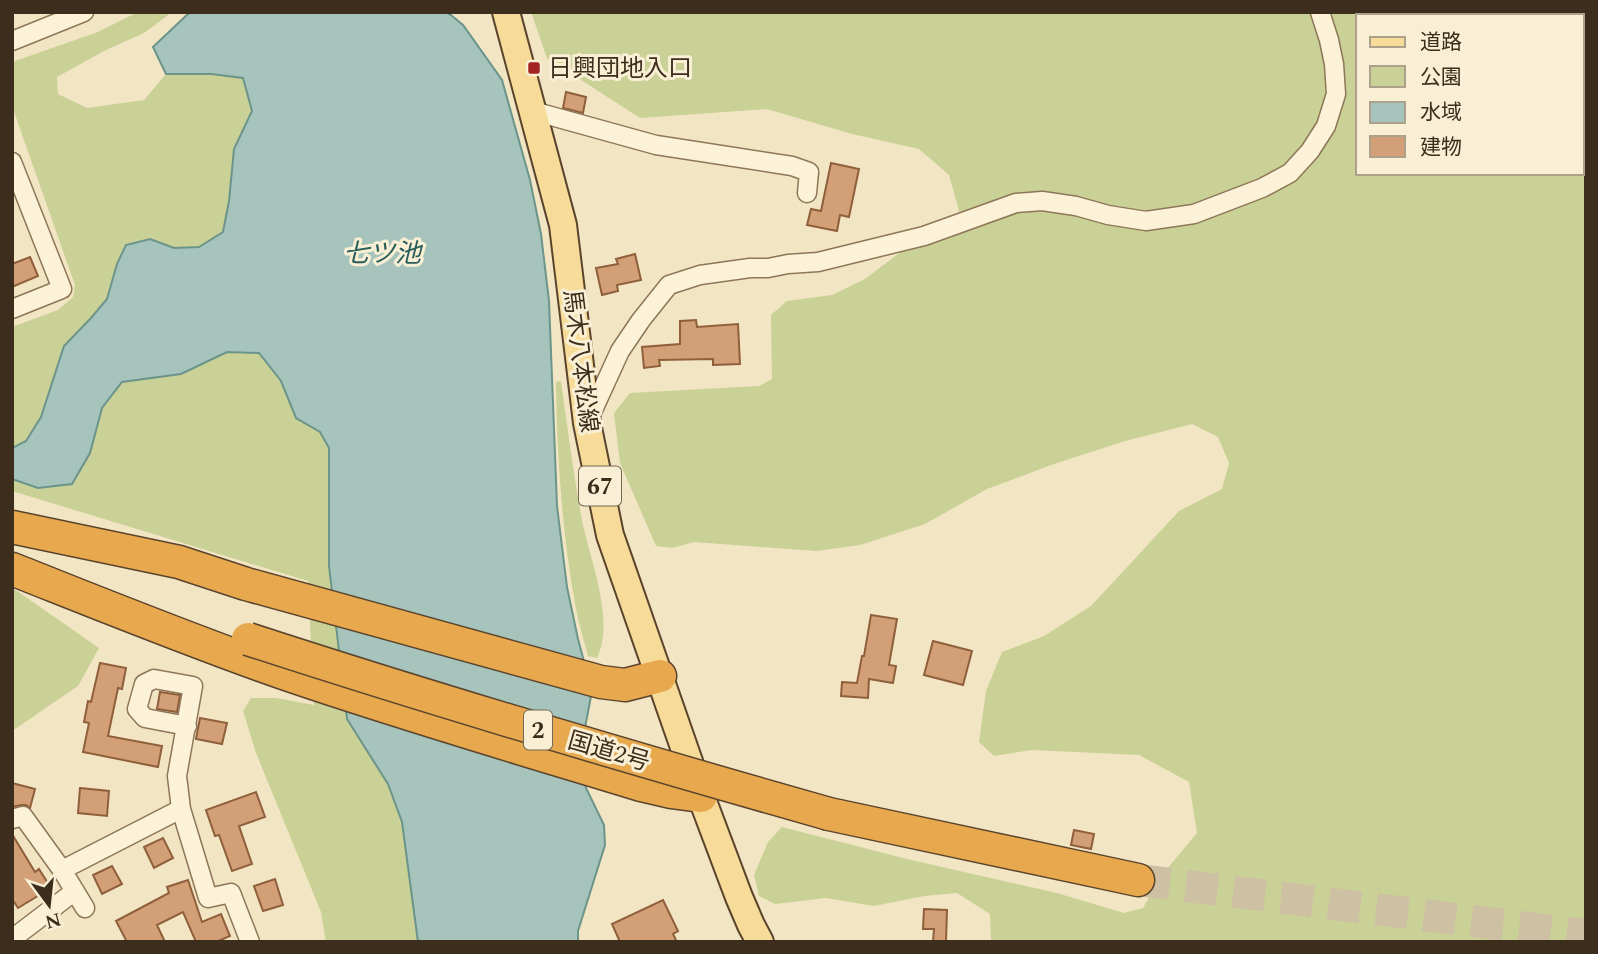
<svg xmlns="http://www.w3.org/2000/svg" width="1598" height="954" font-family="Spectral,'Noto Sans JP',serif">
  <rect width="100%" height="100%" fill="#f2e5c3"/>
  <!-- green -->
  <path fill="#c9d196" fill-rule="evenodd" d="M138,12h34l-28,21 -38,17 -49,27 1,17 29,14 57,-8 22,-26h45l32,4 9,33 -18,38 -5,52 -6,31 -24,15 -25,1 -24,-9 -33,25 -10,35 -16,19 -27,28 -22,71 -16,25 -14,6v-121l46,-17 15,-13 2,-12 -63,-179v-44l86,-30z
    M531,12h1055v930h-595l-1,-28 -33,-21 -33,3 -50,10 -48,-8 -51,6 -16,-8 -5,-21 14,-33 14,-15 125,32 150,34 67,20 19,-5 18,-32 36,-43 -8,-51 -50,-27 -107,-5 -38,6 -15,-14 7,-51 16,-39 42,-16 47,-30 88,-95 43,-22 7,-26 -11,-26 -26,-13 -67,17 -74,24 -64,24 -62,35 -65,21 -44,6 -122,-9 -22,6 -16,-2 -36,-83 -6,-50 16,-20 129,-7 13,-7 -1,-64 16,-14 45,-6 33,-16 33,-25 62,-40 -11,-39 -30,-26 -67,-15 -85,-25 -127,9 -93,-60zM1358,16h224v157h-224z
    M227,352l32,1 22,28 15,36 24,15 9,16v118l18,153 41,65 14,38 16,120h-92l-5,-30 -65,-159 -13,-42 8,-13h25l38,7 -6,-124 -296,-90v-12l26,9 52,-35 12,-45 20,-26 59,-8z
    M561,381c6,45 12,89 20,134 7,41 35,103 16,143l-9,-2c-4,-16 -9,-31 -12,-47 -14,-75 -19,-151 -20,-227z
    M12,589l5,2 82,57 -21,38 -66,45z"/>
  <!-- water -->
  <path fill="#a6c4bc" stroke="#6b948b" stroke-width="2" d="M190,12h255l6,3 12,10 39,55 28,100 11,54 8,67 8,205 10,81 11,52 14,52 -13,68 7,29 18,37 1,20 -27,86v11h-160l-16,-120 -14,-38 -41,-65 -18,-153v-118l-9,-16 -24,-14 -15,-37 -22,-28 -32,-1 -46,22 -59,8 -20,26 -12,45 -18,31 -34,4 -26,-9v-31l14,-7 15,-24 23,-71 27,-28 16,-19 10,-35 9,-19 24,-6 24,9 25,-1 24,-15 6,-31 5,-52 18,-38 -9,-33 -32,-4h-45l-13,-27z"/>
  <!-- building -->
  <path fill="#d39f76" stroke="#8f5f3c" stroke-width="2" d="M566,92l20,5 -3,16 -20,-5z
    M831,163l28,6 -10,48 -9,-2 -3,16 -30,-6 4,-16 10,2z
    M635,254l6,26 -24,5 1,6 -16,4 -6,-27 22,-4 -2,-5z
    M30,257l8,19 -26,11v-23z
    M696,320l1,7 41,-3 2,40 -27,1v-6l-54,1 1,6 -16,2 -2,-21 38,-3v-23z
    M871,615l26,4 -8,46 7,1 -3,17 -24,-4 -1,19 -27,-2 1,-14 15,1 5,-27h2z
    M933,641l39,10 -9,34 -39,-10z
    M100,663l26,5 -4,21 -4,-1 -10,48 54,10 -4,21 -75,-15 6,-29 -5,-1 4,-21 3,1z
    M160,692l20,3 -3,17 -20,-3z
    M200,718l27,5 -5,21 -26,-5z
    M12,783l23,6 -5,19 -4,-3h-5l-9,2z
    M80,788l29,3 -2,25 -29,-3z
    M256,792l9,25 -26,9 13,38 -20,7 -13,-36 -4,1 -9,-26z
    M1074,830l20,4 -3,15 -20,-4z
    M12,834l23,38 4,-3 12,19 -33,20 -6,-9z
    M163,838l10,20 -19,10 -10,-21z
    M112,866l10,18 -20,10 -9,-19z
    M275,879l8,26 -20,6 -9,-25z
    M188,880l14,42 19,-8 9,22 -14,6h-20l-13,-30 -26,13 8,17h-38l-11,-21 53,-28 -2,-6z
    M663,900l15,31 -5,3 4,8h-57l-8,-18z
    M924,909l23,1 -1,32h-13l1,-13h-11z"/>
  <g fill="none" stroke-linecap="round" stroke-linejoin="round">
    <!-- highway-tunnel -->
    <path stroke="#cec0a2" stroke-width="32" stroke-dasharray="32 16" stroke-linecap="butt" d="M1138,880l448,55"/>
    <defs>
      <path id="street" d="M12,41l72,-29
        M533,111l123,34 136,21 17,6 -2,21
        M12,162l50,127 -50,20
        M588,421l32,-70 21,-31 28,-35 31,-10 50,-7h18l20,-4 30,-2 106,-26 92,-33 26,-2 34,5 32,9 38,6 48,-7 68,-26 28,-15 20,-22 16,-25 10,-32 -2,-30 -5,-24 -9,-28
        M187,726l-42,-8 -8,-9 7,-25 10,-5 39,7 -16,90 4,33 27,89 23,-5 19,49
        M12,819l11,-3 39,54 23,38
        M62,870l119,-61
        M12,939l63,-48"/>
      <path id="primary" d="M506,12l57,213 24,198 23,112 91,261 38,101 12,28 9,17"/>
      <path id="highway" d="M12,527l167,35 67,22 355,98 24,3 35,-9
        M12,569c91,36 182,73 274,105 117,40 237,75 355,111l30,7 30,4
        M829,814l309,66"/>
    </defs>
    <!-- street casing -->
    <use href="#street" stroke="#8e7658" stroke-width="21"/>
    <!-- primary casing -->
    <use href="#primary" stroke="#5b442d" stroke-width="30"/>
    <!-- highway casing -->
    <use href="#highway" stroke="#5b442d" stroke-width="35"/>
    <!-- street -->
    <use href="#street" stroke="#fbf2d8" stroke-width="18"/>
    <!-- primary -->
    <use href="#primary" stroke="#f7dc99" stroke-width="26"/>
    <!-- highway -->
    <use href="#highway" stroke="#e7a84e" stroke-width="32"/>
    <defs>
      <path id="highway-bridge" d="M248,639c193,63 387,120 581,175"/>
    </defs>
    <!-- highway-bridge casing -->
    <use href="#highway-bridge" stroke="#5b442d" stroke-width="35" stroke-linecap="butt"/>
    <!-- highway-bridge -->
    <use href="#highway-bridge" stroke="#e7a84e" stroke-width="32"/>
  </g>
  <!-- markers -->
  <rect fill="#a22523" stroke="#f8efd4" stroke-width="2.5" x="527" y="61" width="14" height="14" rx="3.5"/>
  <g text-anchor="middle" stroke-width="6" stroke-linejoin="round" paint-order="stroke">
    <!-- shield labels -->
    <g fill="#f8efd4" stroke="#756754" stroke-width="2">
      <rect x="579" y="466.5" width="42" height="39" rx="5"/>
      <rect x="524" y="710.5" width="28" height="39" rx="5"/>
    </g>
    <g font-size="23" font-weight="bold" fill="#3d2d1d">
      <text x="600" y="494">67</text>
      <text x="538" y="738">2</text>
    </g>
    <!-- poi labels -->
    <g font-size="24" fill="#3d2d1d" stroke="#f8efd4" text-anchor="start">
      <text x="548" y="76">日興団地入口</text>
    </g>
    <!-- street labels -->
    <g font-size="24" fill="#3d2d1d" stroke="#f8efd4">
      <text transform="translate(581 361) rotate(83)" y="8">馬木八本松線</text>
      <text transform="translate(609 751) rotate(16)" y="8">国道2号</text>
    </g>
    <!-- water labels -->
    <g font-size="26" font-style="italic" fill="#2b5d5b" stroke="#f8efd4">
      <text x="382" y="262">七ツ池</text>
    </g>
  </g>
  <!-- border -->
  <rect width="1598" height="954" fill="none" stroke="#3d2d1d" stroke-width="28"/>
  <!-- legend -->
  <rect x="1356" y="14" width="228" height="161" fill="#f8efd4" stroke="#ada18b" stroke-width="2"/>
  <rect x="1370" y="37" width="35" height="10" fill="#f7dc99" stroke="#ada18b" stroke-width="2"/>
  <text x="1420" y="49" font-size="21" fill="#3d2d1d">道路</text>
  <rect x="1370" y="66" width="35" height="21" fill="#c9d196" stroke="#ada18b" stroke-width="2"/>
  <text x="1420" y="84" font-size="21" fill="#3d2d1d">公園</text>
  <rect x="1370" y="102" width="35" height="21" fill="#a6c4bc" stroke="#ada18b" stroke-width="2"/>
  <text x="1420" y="119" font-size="21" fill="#3d2d1d">水域</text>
  <rect x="1370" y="136" width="35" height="21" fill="#d39f76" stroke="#ada18b" stroke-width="2"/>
  <text x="1420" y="154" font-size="21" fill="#3d2d1d">建物</text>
  <!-- north arrow -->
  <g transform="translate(49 905) rotate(165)" stroke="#f8efd4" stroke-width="5" paint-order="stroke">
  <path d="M0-5L12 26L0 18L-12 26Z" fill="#3d2d1d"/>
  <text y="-10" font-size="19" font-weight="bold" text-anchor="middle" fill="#3d2d1d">N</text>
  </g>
</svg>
